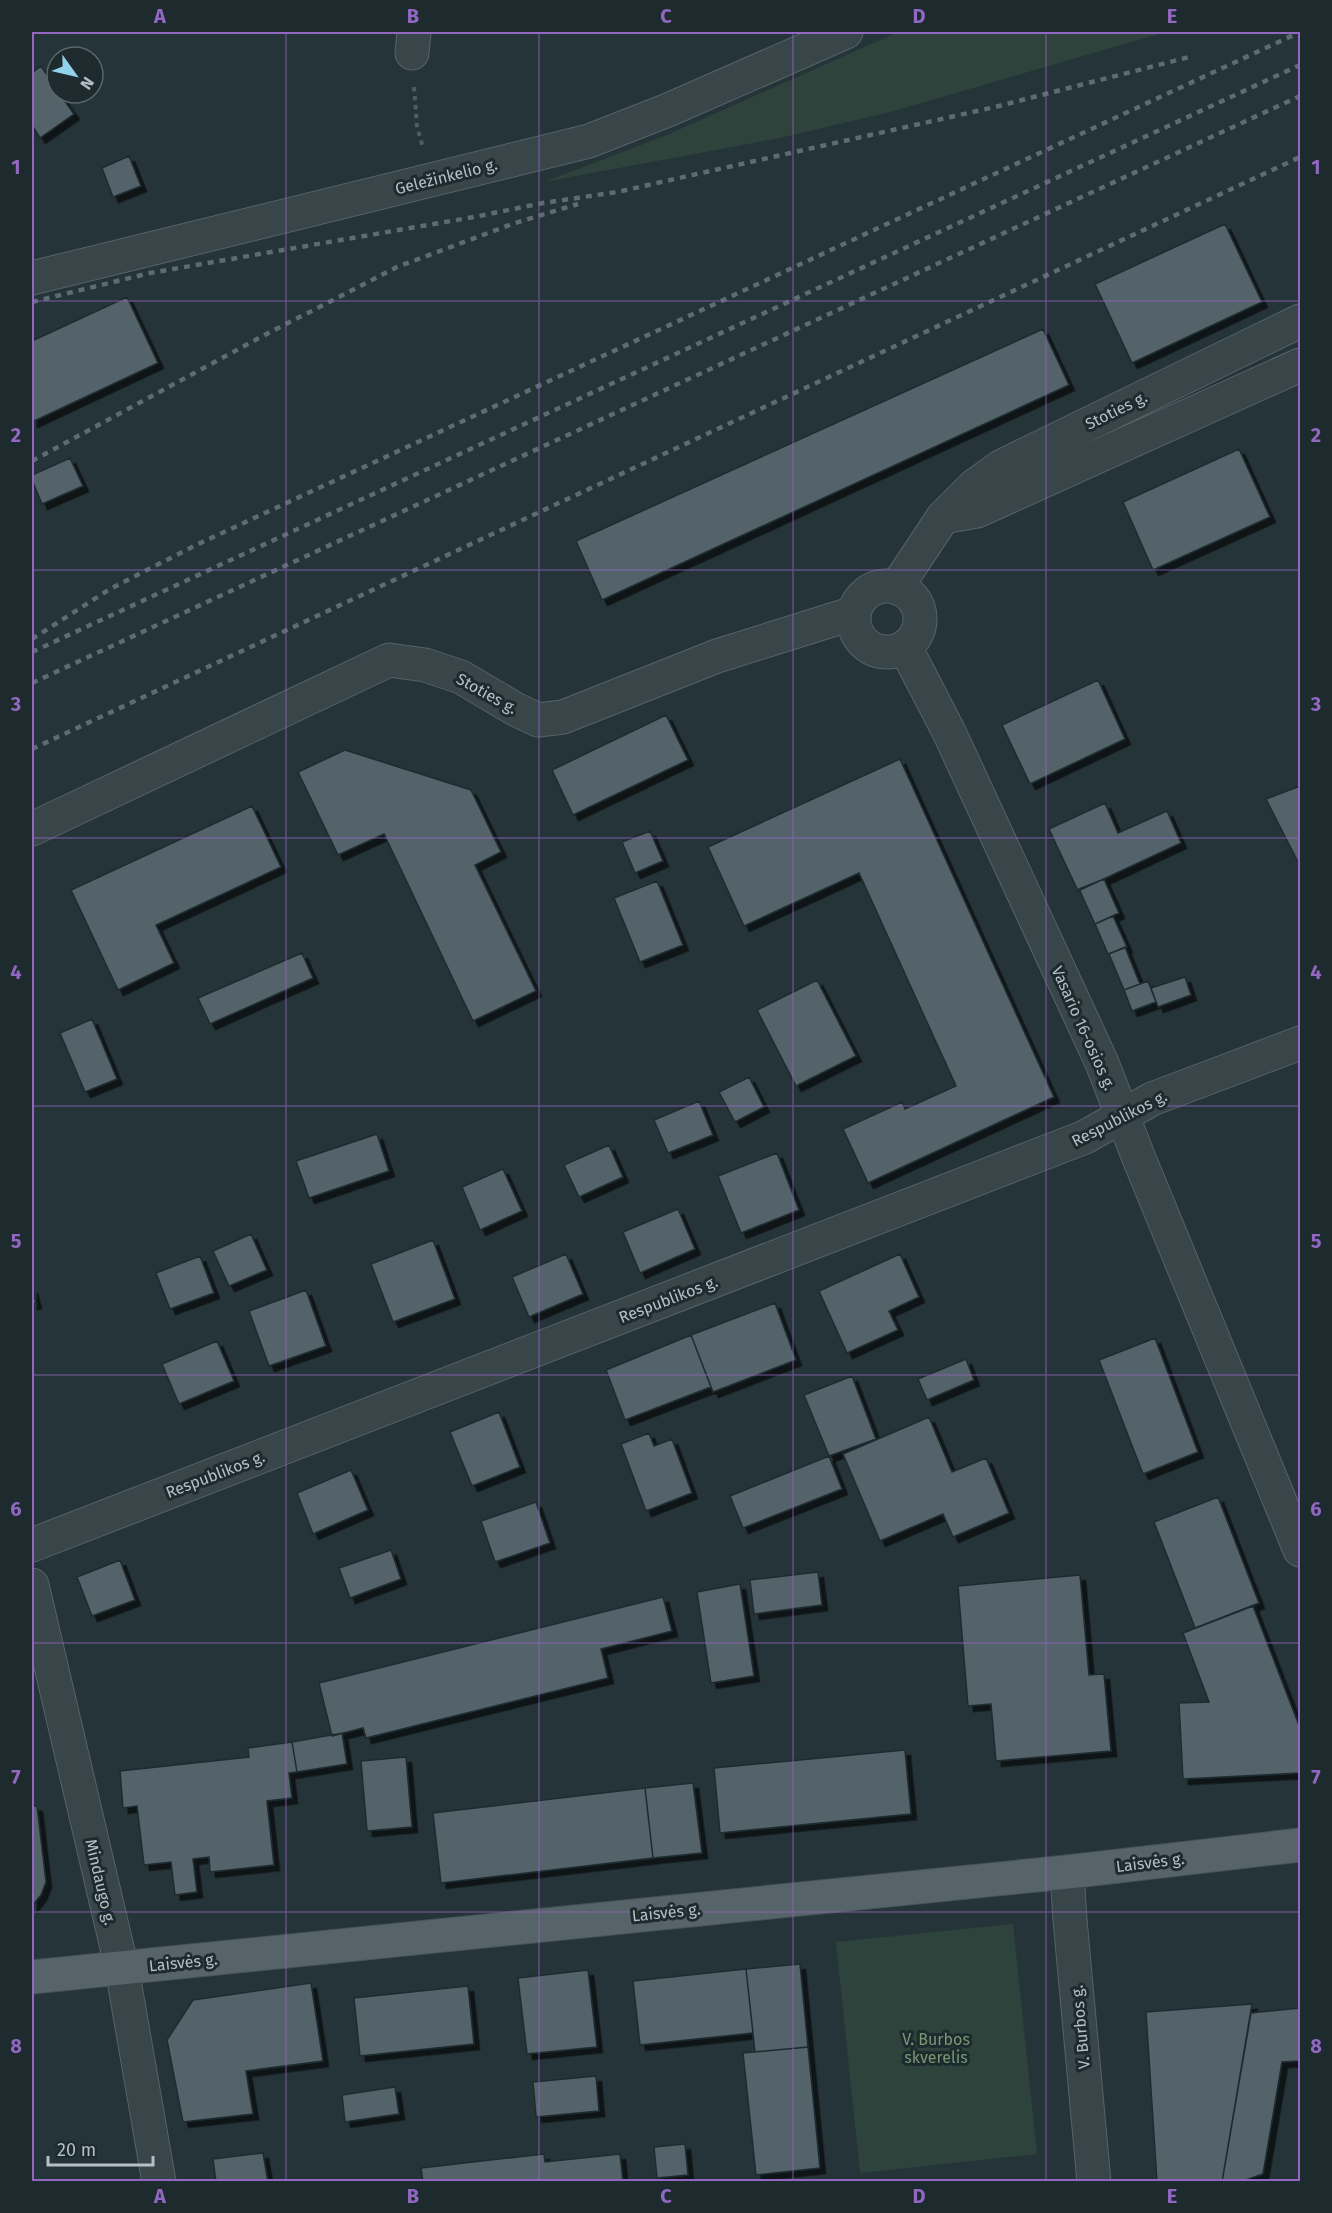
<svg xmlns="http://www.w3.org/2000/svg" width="1332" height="2213" font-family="'Fira Sans',sans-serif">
  <defs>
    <filter id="shadow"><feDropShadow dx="5.5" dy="5.5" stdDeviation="0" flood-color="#0009"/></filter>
  </defs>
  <rect width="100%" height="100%" fill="#253438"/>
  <!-- green -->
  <path fill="#2e433b" d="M898,32h268l-276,80 -110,26 -236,44 123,-47z
    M1013,1924l24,230 -177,19 -24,-231z"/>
  <!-- building -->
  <path fill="#526369" stroke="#1f2c30" stroke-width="1.5" filter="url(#shadow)" d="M41,66l16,24v3h2l15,21 -34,24 -8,-13v-52z
    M129,156l12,30 -28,11 -11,-29z
    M1225,224l37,78 -130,61 -37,-79z
    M127,297l31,66 -126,59v-81z
    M1043,329l26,56 -467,215 -26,-59z
    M1239,449l31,68 -117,53 -30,-68z
    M70,458l13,28 -41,18 -10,-24v-5z
    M1098,680l27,59 -95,45 -28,-59z
    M666,715l22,45 -115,55 -21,-45z
    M345,750l126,40 30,62 -26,13 61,126 -63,30 -89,-187 -46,21 -40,-83z
    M900,759l154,338 -186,86 -25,-54 59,-27 3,7 51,-23 -97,-213 -115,53 -36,-79z
    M1300,786v80l-34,-67z
    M1105,803l13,30 49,-22 14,32 -103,48 -29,-62z
    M252,806l29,61 -125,58 18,38 -56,27 -47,-100z
    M650,831l13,30 -28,12 -13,-31z
    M1104,879l15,34 -24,11 -16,-35z
    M657,881l26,64 -43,17 -26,-64z
    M1113,916l14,31 -19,7 -13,-30z
    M1125,947l15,37 -16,6 -15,-36z
    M302,953l11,25 -103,46 -12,-26z
    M1185,977l6,18 -33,12 -7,-19z
    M817,980l39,76 -60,30 -39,-76z
    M1148,981l8,21 -24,9 -8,-21z
    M92,1019l25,60 -32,13 -25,-59z
    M749,1077l15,30 -29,15 -16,-30z
    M699,1101l14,34 -45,18 -14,-33z
    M377,1134l12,37 -80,27 -13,-37z
    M609,1145l14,32 -44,20 -15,-32z
    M777,1153l22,57 -58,23 -23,-57z
    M503,1169l19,42 -42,19 -18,-43z
    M678,1209l17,40 -55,24 -17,-41z
    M251,1234l16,36 -38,16 -16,-35z
    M433,1240l22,59 -62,23 -22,-58z
    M566,1254l17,40 -54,23 -17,-40z
    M900,1254l19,43 -30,14 9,19 -51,23 -28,-62z
    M200,1256l14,37 -44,16 -14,-36z
    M32,1288l4,15 -4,1z
    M306,1290l20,56 -57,20 -20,-55z
    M775,1303l21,57 -83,32 -22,-57z
    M691,1335l20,52 -86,33 -19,-50z
    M1155,1338l43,114 -55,22 -44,-114z
    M217,1341l17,40 -55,23 -17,-40z
    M966,1359l8,21 -47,20 -9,-21z
    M852,1376l24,63 -47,17 -25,-61z
    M499,1412l21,55 -48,19 -22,-54z
    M929,1417l23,55 34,-14 23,55 -56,24 -10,-23 -63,27 -37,-87z
    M649,1433l5,13 18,-7 20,54 -46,18 -25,-67z
    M829,1456l13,33 -99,39 -13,-32z
    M351,1470l17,40 -55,24 -16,-41z
    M1218,1497l41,106 -64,25 -41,-106z
    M536,1502l14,41 -55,19 -14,-41z
    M391,1550l10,29 -51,19 -11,-30z
    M120,1560l15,40 -43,16 -15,-39z
    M818,1572l4,33 -68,9 -4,-34z
    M1080,1575l9,100 15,-1 7,77 -115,10 -5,-57 -23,2 -10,-120z
    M740,1584l14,92 -43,7 -14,-91z
    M663,1597l9,34 -71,18 7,29 -242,60 -3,-10 -31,8 -13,-53z
    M1253,1606l47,122v45l-117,6 -4,-76 30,-1 -26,-69z
    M342,1733l5,31 -50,8 -5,-30z
    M292,1742l5,30 -8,1 3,25 -25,3 7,64 -64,7 -1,-15 -16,2 4,33 -22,3 -4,-33 -27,3 -7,-59 -14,2 -3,-37 129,-14 -1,-9z
    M905,1750l6,64 -191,19 -6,-65z
    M406,1757l6,70 -45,4 -6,-70z
    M693,1783l9,70 -49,5 -8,-70z
    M645,1788l8,70 -212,25 -8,-70z
    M32,1806h5l9,76 -5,13 -9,11z
    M800,1964l8,83 -53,5 -9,-83z
    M746,1969l7,64 -113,12 -7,-64z
    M588,1970l9,77 -70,7 -9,-76z
    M311,1983l12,78 -77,10 7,43 -70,8 -16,-82 26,-40z
    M468,1986l6,58 -114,12 -6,-58z
    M1252,2004l-30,178h-65l-11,-170z
    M1300,2008v53l-18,1 -19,112 -23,8h-18l29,-169z
    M808,2047l12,121 -64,7 -13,-122z
    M596,2076l3,35 -63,6 -3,-35z
    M395,2087l4,27 -54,8 -3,-27z
    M685,2144l3,31 -31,3 -3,-31z
    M263,2153l5,29h-52l-3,-23z
    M544,2154l1,8 75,-8 3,28h-200l-2,-14z"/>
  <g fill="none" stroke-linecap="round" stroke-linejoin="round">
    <defs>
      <path id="minor" d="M412,53l2,-21
        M32,278l557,-137 79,-31 178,-78
        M943,517l34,-6 323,-146
        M854 619a33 33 0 1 1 66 0a33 33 0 1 1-66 0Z
        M896,588l47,-71 31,-31 28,-20 298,-145
        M905,647l44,85 153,331 36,93 162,394
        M32,829l357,-169 36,5 36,12 54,32 23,11 25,-3 154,-61 137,-43
        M32,1545l1053,-408 67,-38 148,-56
        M32,1585l90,384 37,213
        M1067,1872l3,48 24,262"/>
      <path id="major" d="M32,1977l1035,-105 233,-27"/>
    </defs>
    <!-- minor casing -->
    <use href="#minor" stroke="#566367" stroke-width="35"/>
    <!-- major casing -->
    <use href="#major" stroke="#445155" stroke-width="35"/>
    <!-- path -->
    <path stroke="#4d5f5b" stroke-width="4" stroke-dasharray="4.5 4.5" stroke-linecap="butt" d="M414,87l3,39 6,22"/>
    <!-- minor -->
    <use href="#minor" stroke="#384549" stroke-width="33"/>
    <!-- major -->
    <use href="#major" stroke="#566469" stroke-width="33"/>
    <!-- rail -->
    <path stroke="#5d6c72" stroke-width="4.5" stroke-dasharray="6 6" stroke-linecap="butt" d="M32,302l118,-29 324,-56 69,-14 74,-11 378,-85 198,-51
      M32,461l227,-123 138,-71 118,-44 63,-19
      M32,639l78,-50 84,-43 1106,-514
      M32,652l1268,-587
      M32,683l1268,-587
      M32,749l1268,-592"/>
  </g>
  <!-- grid -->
  <path fill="none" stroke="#9267c1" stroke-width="1.5" stroke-opacity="0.55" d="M286,32v2150M539,32v2150M793,32v2150M1046,32v2150M32,301h1268M32,570h1268M32,838h1268M32,1106h1268M32,1375h1268M32,1643h1268M32,1912h1268"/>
  <g text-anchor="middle" stroke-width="6" stroke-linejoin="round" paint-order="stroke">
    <!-- street labels -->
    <g font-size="16" fill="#b4c0c5" stroke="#1d2a2e">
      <text transform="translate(446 176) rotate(-14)" y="6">Geležinkelio g.</text>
      <text transform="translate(1116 410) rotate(-26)" y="6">Stoties g.</text>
      <text transform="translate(487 693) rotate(29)" y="6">Stoties g.</text>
      <text transform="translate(1084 1028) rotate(66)" y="6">Vasario 16-osios g.</text>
      <text transform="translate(1119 1118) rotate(-27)" y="6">Respublikos g.</text>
      <text transform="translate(668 1299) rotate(-21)" y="6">Respublikos g.</text>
      <text transform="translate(215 1474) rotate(-21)" y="6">Respublikos g.</text>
      <text transform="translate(1150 1862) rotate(-7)" y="6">Laisvės g.</text>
      <text transform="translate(101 1882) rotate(77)" y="6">Mindaugo g.</text>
      <text transform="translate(666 1912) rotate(-6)" y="6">Laisvės g.</text>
      <text transform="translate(183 1962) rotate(-6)" y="6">Laisvės g.</text>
      <text transform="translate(1080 2027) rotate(-95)" y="6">V. Burbos g.</text>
    </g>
    <!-- park labels -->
    <g font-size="16" fill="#789874" stroke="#1d2a2e">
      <text x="936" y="2045">V. Burbos<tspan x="936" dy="18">skverelis</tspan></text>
    </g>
  </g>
  <!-- border -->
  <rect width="1332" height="2213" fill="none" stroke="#1d2a2e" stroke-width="66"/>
  <!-- north arrow -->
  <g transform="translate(75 75) rotate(124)"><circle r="28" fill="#1d2a2e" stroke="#59666a" stroke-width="1.5"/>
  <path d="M0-4.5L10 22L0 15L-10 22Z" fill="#92d3ec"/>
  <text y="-9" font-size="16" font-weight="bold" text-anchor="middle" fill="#b4c0c5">N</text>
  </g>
  <!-- scale -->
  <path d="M48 2156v9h105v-9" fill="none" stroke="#b4c0c5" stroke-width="3"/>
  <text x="57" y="2156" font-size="18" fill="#b4c0c5" stroke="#1d2a2e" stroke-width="4.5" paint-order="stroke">20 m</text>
  <rect x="33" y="33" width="1266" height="2147" fill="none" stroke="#9267c1" stroke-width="2"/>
  <g font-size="20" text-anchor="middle" font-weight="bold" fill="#9267c1">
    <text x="160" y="23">A</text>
    <text x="413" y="23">B</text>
    <text x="666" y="23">C</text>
    <text x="919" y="23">D</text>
    <text x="1172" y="23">E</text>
    <text x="16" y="174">1</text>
    <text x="1316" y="174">1</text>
    <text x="16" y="442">2</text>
    <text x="1316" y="442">2</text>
    <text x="16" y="711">3</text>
    <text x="1316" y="711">3</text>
    <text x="16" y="979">4</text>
    <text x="1316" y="979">4</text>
    <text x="16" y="1248">5</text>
    <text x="1316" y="1248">5</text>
    <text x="16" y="1516">6</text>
    <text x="1316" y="1516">6</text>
    <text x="16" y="1784">7</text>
    <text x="1316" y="1784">7</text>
    <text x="16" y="2053">8</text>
    <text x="1316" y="2053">8</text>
    <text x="160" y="2203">A</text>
    <text x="413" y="2203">B</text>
    <text x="666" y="2203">C</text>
    <text x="919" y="2203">D</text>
    <text x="1172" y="2203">E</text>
  </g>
</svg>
